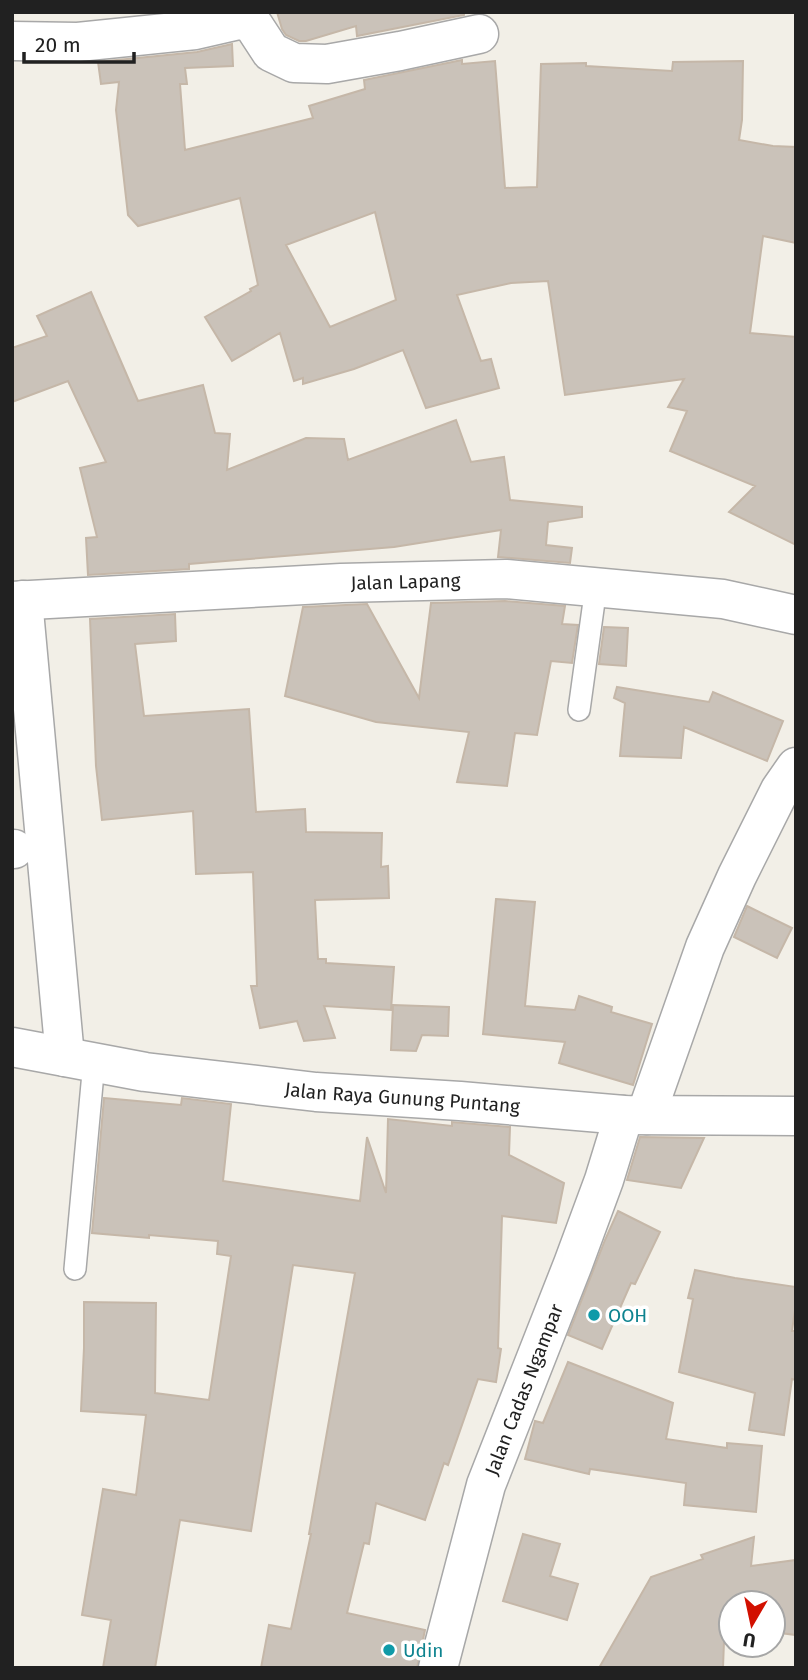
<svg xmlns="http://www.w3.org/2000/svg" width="808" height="1680" font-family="'Fira Sans',sans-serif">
  <rect width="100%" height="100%" fill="#f2efe7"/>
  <!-- building -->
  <path fill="#cac2b9" stroke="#c5b7a8" stroke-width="2" fill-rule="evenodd" d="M277,12h187v3l-107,21 -1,-10 -50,15h-7l-13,-6 -4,-6z
    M232,44l1,22 -48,2 2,16h-7l5,66 128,-32 -4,-12 56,-17 -1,-9 98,-20v4l33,-3 10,127 32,-1 4,-123 45,-1v3l86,5 1,-9 70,-1 -1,59 -3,20 34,6 23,1v96l-33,-7 -13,97 46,4v208l-67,-33 26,-26 -85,-35 17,-40 -19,-4 16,-28 -119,16 -17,-114 -37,2 -54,12 24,66 10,-2 8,29 -73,20 -23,-58 -49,19 -51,15v-6l-9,3 -14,-48 -48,28 -27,-44 46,-26 -1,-2 8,-4 -18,-87 -102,28 -10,-11 -12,-105 3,-28 -18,2 -3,-22 99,-10zM375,212l21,88 -66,27 -44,-82z
    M91,292l47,109 65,-16 12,48 15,1 -3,36 79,-32 38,1 4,21 108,-40 15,42 33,-5 6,43 72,7v10l-34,5 -2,23 26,3 -2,15 -72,-6 3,-27 -107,17 -205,17v5l-101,6 -2,-37 11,-1 -17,-69 26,-6 -38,-81 -56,21v-54l35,-12 -10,-20z
    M505,601l60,5 -3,18 16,1 -6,38 -21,-2 -14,74 -22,-2 -8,53 -50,-4 12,-50 -93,-10 -91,-26 18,-89 64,-3 52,94 12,-95z
    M175,614l1,27 -41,3 9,72 105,-7 7,103 49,-3 1,23 76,1 -1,34 7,-1 1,32 -74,2 3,59h8v4l68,4 -3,43 -67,-4 11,32 -31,3 -7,-20 -37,7 -9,-42h6l-4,-114 -57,2 -3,-63 -91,9 -6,-54 -6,-147z
    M604,627l24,1 -2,38 -27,-2z
    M617,687l92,15 4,-10 70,29 -16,40 -83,-34 -3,31 -61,-2 5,-53 -11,-5z
    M496,899l39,3 -10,104 50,4 4,-14 33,11 -1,5 41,12 -19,61 -74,-22 6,-21 -82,-8z
    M747,906l45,22 -15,30 -43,-21z
    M393,1005l56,2 -1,29 -26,-1 -6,16 -25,-1z
    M104,1098l77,7 1,-7 49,6 -8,77 137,20 7,-64 19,56 2,-74 64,7v-4l58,5 -1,28 55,28 -8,40 -54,-7 -4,132 3,1 -5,33 -18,-3 -30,86 -4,-2 -19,57 -49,-17 -7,41 -5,-1 -17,70 78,17 -8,38h-156l8,-43 22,4 20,-95h-2l46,-261 -62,-8 -42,266 -71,-11 -25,148h-52l8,-48 -29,-5 21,-126 33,6 10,-80 -65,-4 3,-63v-46l72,1 -1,90 54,7 22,-144 -14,-2 1,-13 -69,-6v3l-57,-5z
    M640,1137l64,1 -23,50 -54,-8z
    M618,1211l42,21 -25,52 -4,-1 -29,66 -34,-14 37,-95z
    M695,1270l40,8 61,9v16l-4,28h4v49l-4,-1 -8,56 -35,-5 6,-37 -76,-21 14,-73 -5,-1z
    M568,1362l105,41 -7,36 61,9v-5l35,3 -6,66 -72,-7 2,-22 -96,-14 -1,5 -64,-15 10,-38 8,2z
    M523,1534l37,10 -10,32 28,8 -11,36 -64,-19z
    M754,1537l-3,29 45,-6v75l-23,-3v-29h-42v38h-7l-1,27h-124l52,-91 52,-18 -2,-4z"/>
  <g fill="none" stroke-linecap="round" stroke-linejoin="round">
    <defs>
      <path id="service" d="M579,710l17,-123
        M75,1269l19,-207"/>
      <g id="minor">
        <path d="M12,41l66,1 117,-12 48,-11 11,7 17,26 23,11 33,1 73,-13 79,-17"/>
        <path d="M23,600l42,457"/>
        <path id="s1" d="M12,601l329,-18 165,-4 217,20 73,16"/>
        <path d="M12,849h2"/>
        <path d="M646,1115l59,-168 32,-71 43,-86 16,-23"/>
        <path id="s2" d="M438,1668l48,-183 87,-221 31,-84 20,-65"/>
      </g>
      <g id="tertiary">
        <path id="s3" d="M12,1047l133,25 171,20 144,9 164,14 172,1"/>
      </g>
    </defs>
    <!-- service casing -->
    <use href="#service" stroke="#a8a8a8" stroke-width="24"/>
    <!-- minor casing -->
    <use href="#minor" stroke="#a8a8a8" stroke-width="41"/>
    <!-- tertiary casing -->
    <use href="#tertiary" stroke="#a8a8a8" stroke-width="41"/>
    <!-- service -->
    <use href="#service" stroke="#fff" stroke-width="21"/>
    <!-- minor -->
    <use href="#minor" stroke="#fff" stroke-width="38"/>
    <!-- tertiary -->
    <use href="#tertiary" stroke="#fff" stroke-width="38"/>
  </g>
  <!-- markers -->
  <g fill="#0f9aa8" stroke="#fff" stroke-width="2.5">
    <circle cx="594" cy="1315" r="7"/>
    <circle cx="389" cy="1650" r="7"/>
  </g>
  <g text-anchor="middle" stroke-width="7" stroke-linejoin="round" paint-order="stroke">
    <!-- street labels -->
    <g font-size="19" fill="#212121" stroke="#fff">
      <text dy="7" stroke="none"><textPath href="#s1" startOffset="394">Jalan Lapang</textPath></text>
      <text dy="7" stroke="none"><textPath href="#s3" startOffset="394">Jalan Raya Gunung Puntang</textPath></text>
      <text dy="7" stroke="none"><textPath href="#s2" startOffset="292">Jalan Cadas Ngampar</textPath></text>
    </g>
    <!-- culture labels -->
    <g font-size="19" fill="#0d838f" stroke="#fff" text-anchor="start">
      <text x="608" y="1322">OOH</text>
      <text x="403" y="1657">Udin</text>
    </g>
  </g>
  <!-- border -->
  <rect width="808" height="1680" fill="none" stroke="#212121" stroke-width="28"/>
  <!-- north arrow -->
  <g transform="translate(752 1624) rotate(189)"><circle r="33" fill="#ffffff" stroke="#a6a6a6" stroke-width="2"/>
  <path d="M0-5L12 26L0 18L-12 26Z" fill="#d21000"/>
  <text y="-10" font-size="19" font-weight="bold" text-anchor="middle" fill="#212121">U</text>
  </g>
  <!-- scale -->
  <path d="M24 52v10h110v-10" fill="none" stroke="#212121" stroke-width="3.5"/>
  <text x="35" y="52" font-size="21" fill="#212121" stroke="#ffffff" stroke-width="5" paint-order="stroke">20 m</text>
</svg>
